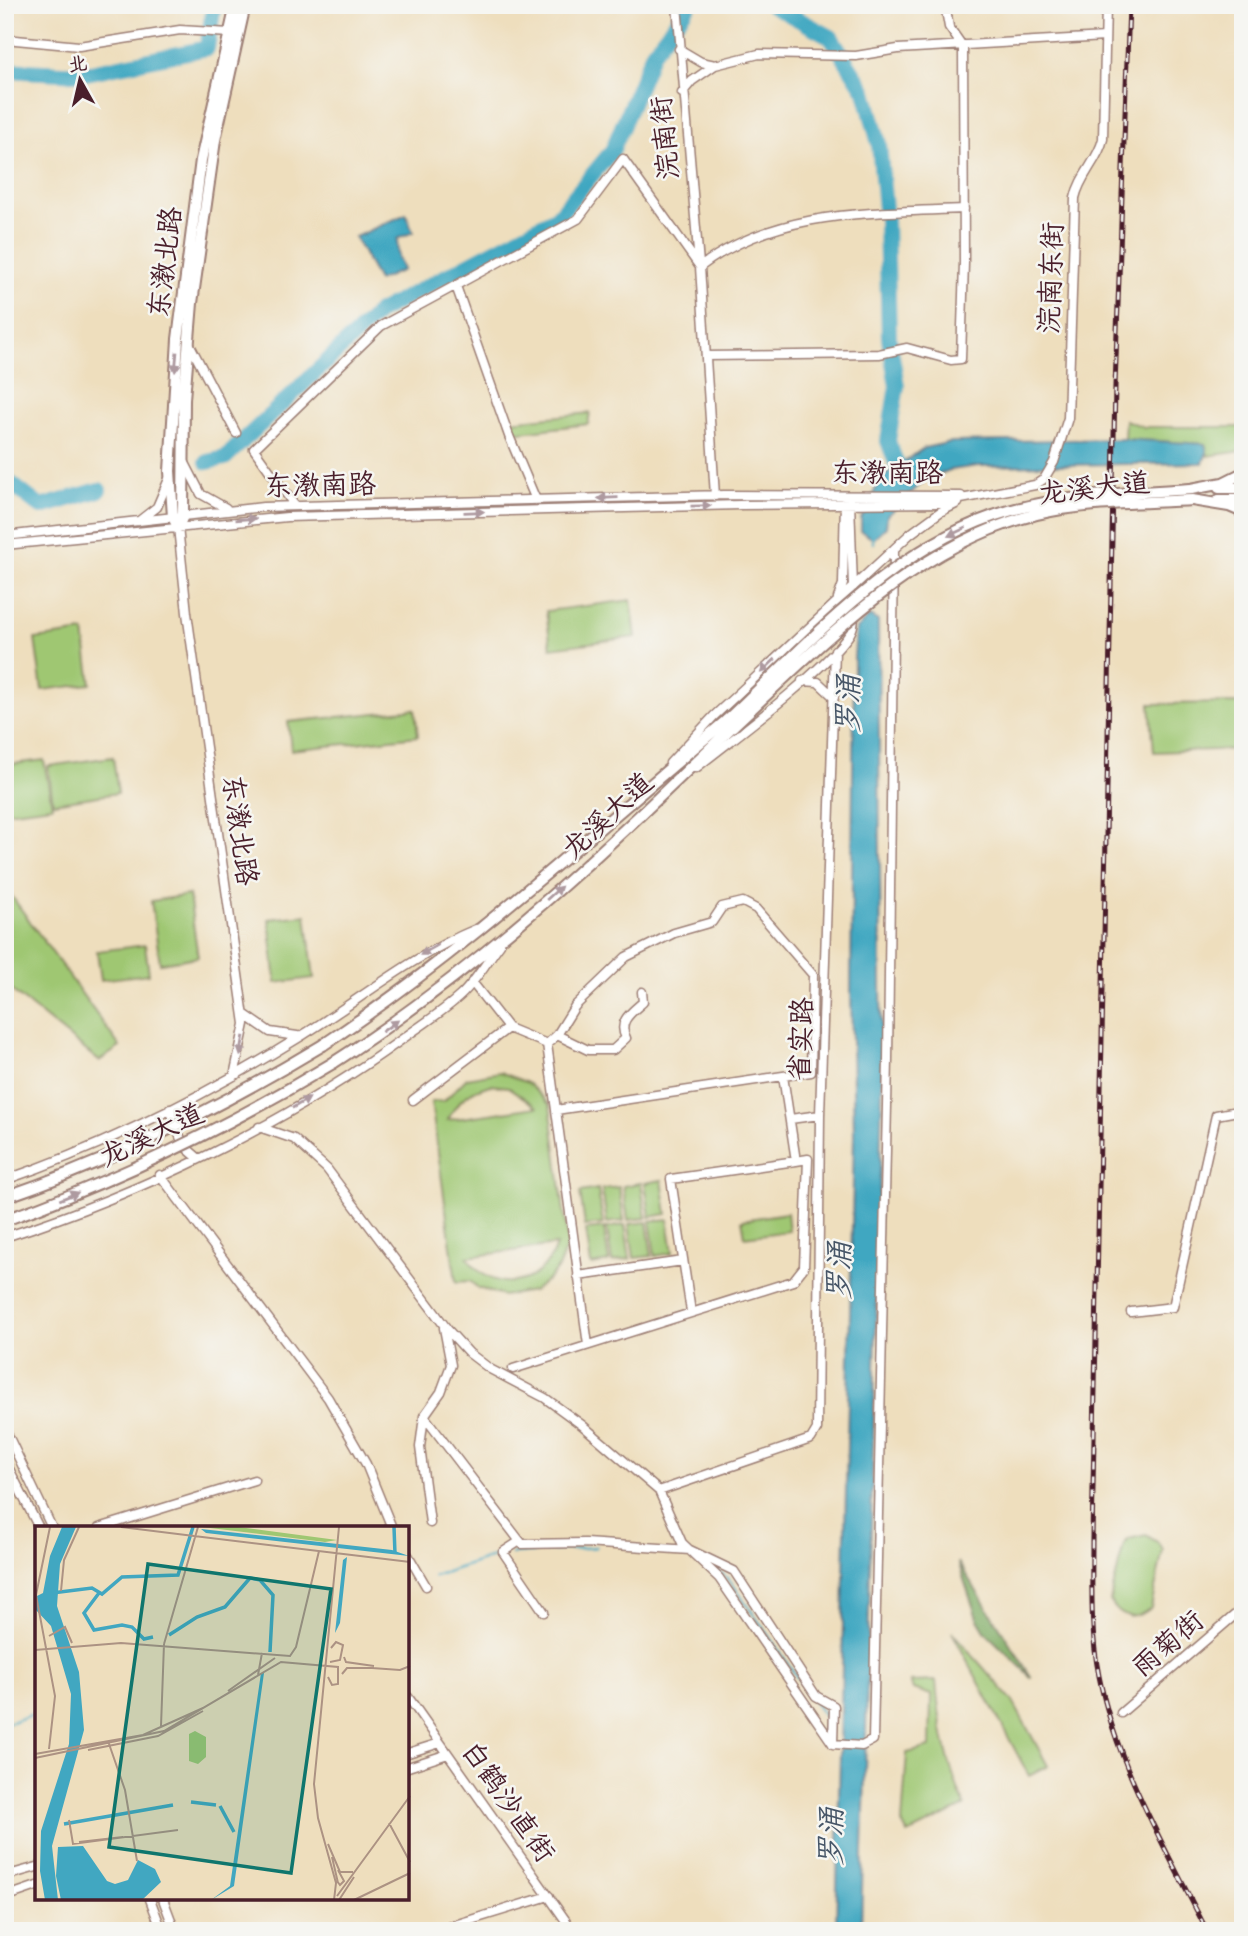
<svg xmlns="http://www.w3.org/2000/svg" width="1248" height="1936" font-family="Caveat,'LXGW WenKai TC',sans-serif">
  <rect width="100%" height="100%" fill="#f6f6f2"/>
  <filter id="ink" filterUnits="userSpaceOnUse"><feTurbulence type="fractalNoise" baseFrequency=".0143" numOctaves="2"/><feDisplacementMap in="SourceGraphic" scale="14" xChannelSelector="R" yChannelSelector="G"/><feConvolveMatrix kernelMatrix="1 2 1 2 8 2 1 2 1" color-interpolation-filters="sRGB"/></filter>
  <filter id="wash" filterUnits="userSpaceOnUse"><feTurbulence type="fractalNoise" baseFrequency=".00686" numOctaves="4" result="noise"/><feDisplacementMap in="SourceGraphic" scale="28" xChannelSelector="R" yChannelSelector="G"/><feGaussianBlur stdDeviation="1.57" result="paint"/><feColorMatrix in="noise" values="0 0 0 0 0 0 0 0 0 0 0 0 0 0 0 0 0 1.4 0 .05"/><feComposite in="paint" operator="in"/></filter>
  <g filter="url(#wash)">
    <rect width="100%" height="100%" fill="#eedebd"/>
    <!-- green -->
    <path fill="#9fc772" stroke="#74734e" stroke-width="2" fill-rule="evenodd" d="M590,413l-2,11 -75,9 -5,-12z
      M1125,420l19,7h99v24l-35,5 -3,-12 -81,-5z
      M631,600l5,37 -85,11 -5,-37z
      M84,632l7,52 -49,6 -7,-51z
      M1242,703l1,46 -89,3 -4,-48z
      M415,709l3,27 -127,14 -3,-28z
      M113,757l5,36 -65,10 -5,-37z
      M44,760l8,46 -47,6v-47z
      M8,891l112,156 -21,14 -94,-76v-93z
      M189,895l9,62 -38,6 -9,-62z
      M306,915l8,63 -38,5 -7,-64z
      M145,945l4,29 -48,6 -4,-29z
      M500,1072l28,11 22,22 18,138 -10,25 -9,11 -16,12 -30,5 -25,-8 -8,-7 -14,1 -25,-180 13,-1 23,-23zM491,1085l17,2 29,20 -89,13c9,-20 22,-30 43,-35zM556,1245c-13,43 -65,51 -89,12z
      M662,1180l5,34 -17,3 -5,-34z
      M641,1183l5,35 -18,2 -5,-34z
      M619,1187l5,34 -17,2 -5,-34z
      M598,1189l5,35 -18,2 -5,-34z
      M787,1213l2,18 -44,6 -3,-17z
      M668,1219l5,34 -18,3 -5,-35z
      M647,1222l5,34 -18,2 -5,-34z
      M625,1225l5,34 -18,3 -5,-34z
      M604,1228l5,34 -18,3 -5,-35z
      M1146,1535l11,7 6,8 -12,58c-17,13 -29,12 -41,-7l14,-57 5,-5z
      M952,1632l60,68 36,66 -19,10z
      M936,1681c3,45 11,84 29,125l-57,28 -6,-11 5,-70 23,-6 1,-52 -18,-6 -3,-7z"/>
    <!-- forest -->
    <path fill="#7fac64" stroke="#646648" stroke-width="2" d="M958,1562l74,116 -46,-45 -9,-15z"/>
    <!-- water -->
    <path fill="#41a7c1" stroke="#466376" stroke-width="2" d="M406,214l7,18 -16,7 1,18 5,13 -25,11 -23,-44z
      M1122,439l83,5 2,8 -4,11 -225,3 -28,4 -25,10 -38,36 -1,11 -13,12 -12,-8v-12l20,-41 43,-30 28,-6z
      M870,616l8,5 4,471 -21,839h-25l18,-796 -3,-142 3,-335 2,-29z"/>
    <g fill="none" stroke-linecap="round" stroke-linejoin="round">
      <!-- stream -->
      <path stroke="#41a7c1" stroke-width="2.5" d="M873,543v-7
        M512,1554l84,-7
        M710,1563l21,19 96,138
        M434,1576l62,-20
        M5,1724l32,-11"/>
      <!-- river -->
      <path stroke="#41a7c1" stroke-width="16" d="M772,5l59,32 34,54 14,53 7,76 3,118 8,48 -9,55 14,38
        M5,70l76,4 126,-26 7,-43
        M207,462l18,-4 154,-146 178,-95 55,-66 41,-99 36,-47
        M5,479l36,28 58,-17"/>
    </g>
  </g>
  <g filter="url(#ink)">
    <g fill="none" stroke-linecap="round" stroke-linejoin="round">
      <defs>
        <path id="minor" d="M677,5l22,259
          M5,39l74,7 101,-16 50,3
          M679,49l22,13 14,3
          M682,93l10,-12 23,-16 44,-11 97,2 42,-7 207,-12
          M700,267c76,-58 174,-54 264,-58
          M456,286l53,150 27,64
          M189,343l47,90
          M706,356l173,-2 28,-6 44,12 10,-1 3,-96 -1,-216 -14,-20 -4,-22
          M185,463l16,31 25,14
          M850,502l3,85
          M295,506l-41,-57 127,-123 197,-107 45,-60 77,108 15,229
          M139,521l18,-14 12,-28
          M178,527l9,86 58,411 -11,52
          M5,536l258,-29 461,-12 237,1
          M5,545l282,-28 453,-12 200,-2 95,-18 9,-6 10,-17 14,-44 7,-220c5,-23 23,-37 28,-59l3,-134
          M838,598l5,-14 2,-83
          M802,681l16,1 16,15
          M670,763l44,-47 196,-182 30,-22 18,-9
          M696,768c45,-36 115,-86 150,-129 7,-8 8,-15 8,-25
          M472,982l36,46 39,16 41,301
          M244,1014l26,18 27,4
          M557,1035l31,15h25l13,-12c-9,-17 6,-26 17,-36l-1,-10
          M547,1044l10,-9 18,-29 51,-49 48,-24 38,-11 10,-15 21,-5 13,7 57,66 -2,97 -28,4
          M413,1100l95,-72
          M170,1109l13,36 15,13
          M556,1110l227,-34 13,85 -125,18 20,133
          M790,1119l30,-4
          M259,1127l35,12 33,30 120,160 22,24 21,16 55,29 37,27 77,66 23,52 37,35 114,166
          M160,1175l168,223 38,66 26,64
          M5,1180c105,-36 205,-87 298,-145 58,-36 110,-80 173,-106
          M5,1237c137,-44 280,-113 396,-197 20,-15 42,-28 60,-45 15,-14 26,-34 39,-51
          M578,1276l105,-15
          M1131,1312l42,-5 43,-192 27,-5
          M513,1369l280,-88 11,-14 4,-108 -12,2
          M424,1416l98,128 63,-1 105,7 44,21 82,125 18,10 -1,38
          M5,1429l47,99
          M5,1461l34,67
          M659,1491l152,-52 6,-10 3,-314 15,-465
          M430,1523l-10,-76 4,-31 17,-24 10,-27 -7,-37
          M99,1528l155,-48
          M520,1541l-17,11 41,60
          M408,1555l18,31
          M408,1697l165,234
          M1121,1713l122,-105
          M833,1744l29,2 11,-6 15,-680 6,-511
          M408,1753l32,-10
          M408,1767l40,-13
          M5,1876l32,-9
          M5,1897l32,-11
          M150,1899l12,32
          M163,1899l12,32
          M435,1931l114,-35"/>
        <path id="major" d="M1219,488h24
          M1191,489l32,-6 20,-10
          M1192,500l37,6 14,6
          M1219,500h24
          M178,527l-5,-10 -3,-46 8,-132 23,-179 35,-155
          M178,527l5,-11 1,-117 8,-96 23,-163 30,-135
          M323,1045c145,-96 271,-214 404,-325
          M333,1063c148,-95 275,-215 401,-338"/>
      </defs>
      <!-- minor casing -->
      <use href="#minor" stroke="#9c7e74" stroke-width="11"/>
      <!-- major casing -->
      <use href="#major" stroke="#9c7e74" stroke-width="14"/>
      <!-- minor -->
      <use href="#minor" stroke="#fff" stroke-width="8"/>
      <!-- major -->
      <use href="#major" stroke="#fff" stroke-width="10"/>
      <defs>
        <path id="rail" d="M1129,5l-14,381 -23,1152c0,46 -2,93 7,138 18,91 67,173 108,255"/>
      </defs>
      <!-- rail casing -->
      <use href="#rail" stroke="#4a1f2b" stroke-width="5"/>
      <!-- rail -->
      <use href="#rail" stroke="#f6f6f2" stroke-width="2.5" stroke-dasharray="8" stroke-linecap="butt"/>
      <defs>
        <path id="major-bridge" d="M727,720c84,-79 170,-178 285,-210 58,-15 119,-17 179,-21
          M734,725c90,-83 180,-180 303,-211 50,-12 104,-11 155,-14
          M5,1197c112,-38 217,-91 318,-152
          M5,1220c115,-41 224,-94 328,-157"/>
      </defs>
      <!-- major-bridge casing -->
      <use href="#major-bridge" stroke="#9c7e74" stroke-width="14" stroke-linecap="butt"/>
      <!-- major-bridge -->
      <use href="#major-bridge" stroke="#fff" stroke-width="10"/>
    </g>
    <!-- one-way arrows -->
    <defs><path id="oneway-solid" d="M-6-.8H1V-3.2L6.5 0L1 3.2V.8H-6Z" transform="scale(1.75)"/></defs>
    <g fill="#ae9aa0">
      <use href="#oneway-solid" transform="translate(176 362) rotate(95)"/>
      <use href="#oneway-solid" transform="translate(608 498) rotate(178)"/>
      <use href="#oneway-solid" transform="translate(701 506) rotate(-1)"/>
      <use href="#oneway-solid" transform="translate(474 512) rotate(-2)"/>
      <use href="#oneway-solid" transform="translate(246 519) rotate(-4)"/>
      <use href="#oneway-solid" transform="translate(957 532) rotate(155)"/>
      <use href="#oneway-solid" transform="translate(768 666) rotate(137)"/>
      <use href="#oneway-solid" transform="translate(554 893) rotate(-42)"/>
      <use href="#oneway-solid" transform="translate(429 950) rotate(150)"/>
      <use href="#oneway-solid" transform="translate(390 1026) rotate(-35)"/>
      <use href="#oneway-solid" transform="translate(242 1046) rotate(100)"/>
      <use href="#oneway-solid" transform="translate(301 1103) rotate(-30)"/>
      <use href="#oneway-solid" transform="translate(69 1196) rotate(-22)"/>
    </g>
  </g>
  <g text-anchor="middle" stroke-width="5" stroke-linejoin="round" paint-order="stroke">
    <!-- street labels -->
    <g font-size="28" fill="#4a1f2b" stroke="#f6f6f2">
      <text transform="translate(664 138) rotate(-96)" y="10">浣南街</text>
      <text transform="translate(164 262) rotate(-83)" y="10">东漖北路</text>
      <text transform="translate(1050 278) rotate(-88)" y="10">浣南东街</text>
      <text x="887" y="482">东漖南路</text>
      <text transform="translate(320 484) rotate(-1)" y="10">东漖南路</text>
      <text transform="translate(1094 487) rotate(-6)" y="10">龙溪大道</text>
      <text transform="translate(607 815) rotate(-43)" y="10">龙溪大道</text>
      <text transform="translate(241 830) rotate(82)" y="10">东漖北路</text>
      <text transform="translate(800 1039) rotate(-88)" y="10">省实路</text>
      <text transform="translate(151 1134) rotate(-25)" y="10">龙溪大道</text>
      <text transform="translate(1167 1643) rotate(-41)" y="10">雨菊街</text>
      <text transform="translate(509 1801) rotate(55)" y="10">白鹤沙直街</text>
    </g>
    <!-- water labels -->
    <g font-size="30" font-style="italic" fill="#465567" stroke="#f6f6f2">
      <text transform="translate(848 704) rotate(-89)" y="10">罗涌</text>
      <text transform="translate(839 1271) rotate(-89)" y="10">罗涌</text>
      <text transform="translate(831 1837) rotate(-89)" y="10">罗涌</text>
    </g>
  </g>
  <!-- overview -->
  <g transform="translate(35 1526)">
    <rect width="374" height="374" fill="#eedebd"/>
    <path d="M167,1h36l99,13 -12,2zM160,205l11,6v20l-8,7 -9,-3v-27z" fill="#9fc772"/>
    <path d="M27,1h14l-16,37 -3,42 22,66 5,58 -32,116 6,54h-13l-5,-29 1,-40 28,-87 2,-50 -20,-68 -16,-17v-12l8,-4 7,-37zM166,3l191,21 17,6 -203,-23zM312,31l-7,66 -5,10 8,-73zM226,147h3l-30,213 -23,14 19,-14zM48,320l24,35 8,3 13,-4 10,-20 17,9 6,13 -19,18h-81l-5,-24 2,-29z" fill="#41a7c1"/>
    <path fill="none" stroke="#41a7c1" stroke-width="3.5" d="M359,1l1,27M17,67l40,-5 10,6 20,-17 56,-2 15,-48M64,67l-15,20 10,17 28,-5 10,2 12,12 9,-2M134,109l28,-18 28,-10 25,-29 10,2 13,15 -3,57M156,276l25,3M185,280l14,26M29,298l109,-19"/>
    <path fill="none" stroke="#ac9283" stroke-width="2" d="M86,1l73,9M159,10l216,26M26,65l3,-31 15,-33M14,110l16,-9 7,16M129,118l34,-117M0,124l86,-7 169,13 6,-9 23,-96M309,131l2,5 28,4M295,136l10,-2 3,-15 -7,-3 -5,6M337,142l28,2 10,-4M307,148l5,-6h27M223,149l4,-22M193,165l47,-33M126,200l3,-82M73,215l17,49 12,71M14,223l6,-53 -19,-101 14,-68M53,224l70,-14 45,-25M0,228l108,-19 60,-27M0,232l129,-27 117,-69 57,5v17l-6,1 -4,-8M34,294l4,24 105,-14M354,297l21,39M44,316l44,-5M293,318l12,28h13M297,331l6,26M302,355l3,4 4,-4 -6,-11M302,370l73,-100M299,374l2,-17 -18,-65 -4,-34 25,-257M304,374l15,-23M319,374l56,-27"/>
    <path fill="#0f766e" fill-opacity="0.15" stroke="#0f766e" stroke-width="3.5" d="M113,38l183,25 -40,284 -182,-26z"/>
    <rect width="374" height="374" fill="none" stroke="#4a1f2b" stroke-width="3.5"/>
  </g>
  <!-- margin -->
  <rect width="1248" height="1936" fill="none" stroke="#f6f6f2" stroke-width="28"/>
  <!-- north arrow -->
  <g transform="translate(80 80) rotate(352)" stroke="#f6f6f2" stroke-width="5" paint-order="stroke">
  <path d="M0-5L12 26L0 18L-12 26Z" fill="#4a1f2b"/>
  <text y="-10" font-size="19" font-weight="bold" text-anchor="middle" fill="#4a1f2b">北</text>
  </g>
</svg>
